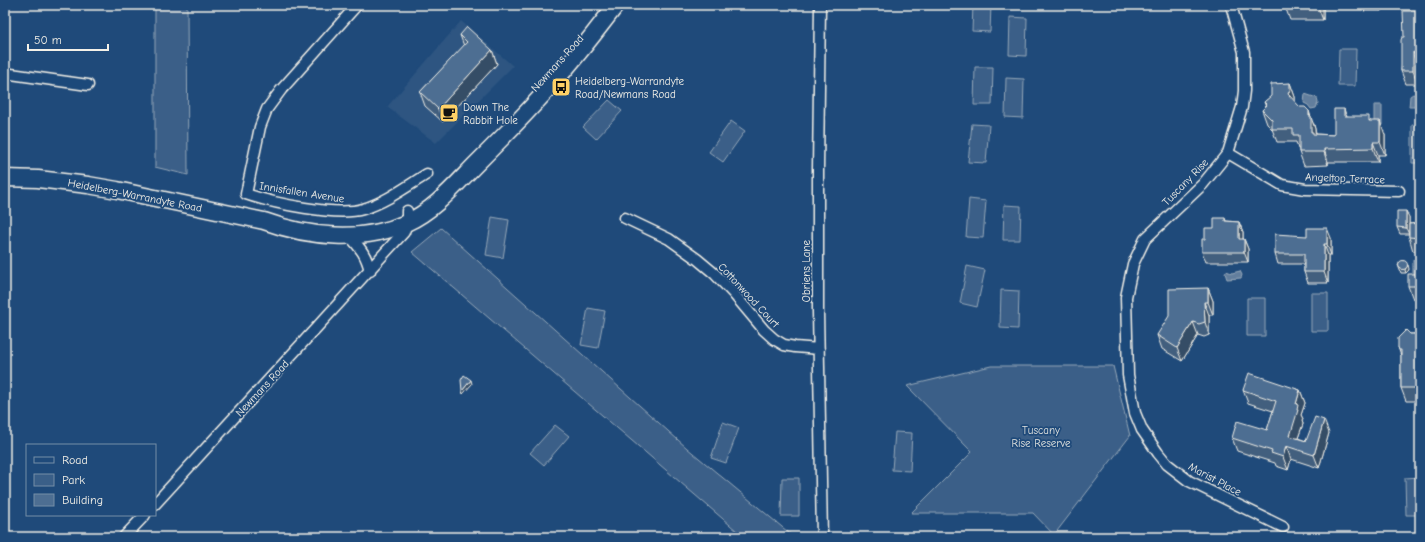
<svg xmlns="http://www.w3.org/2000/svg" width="1425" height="542" font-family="'Comic Neue',sans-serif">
  <rect width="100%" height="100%" fill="#1f4a7a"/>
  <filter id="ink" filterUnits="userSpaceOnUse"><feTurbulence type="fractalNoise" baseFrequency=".025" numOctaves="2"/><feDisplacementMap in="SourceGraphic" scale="8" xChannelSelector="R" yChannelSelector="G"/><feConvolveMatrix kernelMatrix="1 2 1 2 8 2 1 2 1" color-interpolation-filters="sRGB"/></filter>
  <g filter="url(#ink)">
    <!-- built -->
    <path fill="#2d5581" d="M461,21l52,45 -77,77 -49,-36z"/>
    <!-- green -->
    <path fill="#3a5f88" stroke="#97a8b8" d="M155,5h32l1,170 -33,-8z
      M973,5h18l-1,27 -18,-1z
      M1010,17l17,1 -1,38 -17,-1z
      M1339,49h17l-1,37h-17z
      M975,67h18l-1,38h-18z
      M1006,78l18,1 -1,39 -18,-1z
      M609,100l13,11 -26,28 -13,-12z
      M731,121l14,10 -22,31 -14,-10z
      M972,124l17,1 -3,38 -18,-1z
      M1412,125h8v38h-8z
      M969,199l17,2 -3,37 -17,-1z
      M1004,205l17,1 -1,34h-17z
      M492,217l17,3 -6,38 -17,-3z
      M441,228l246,220 107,89h-50l-332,-285z
      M967,266l18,4 -8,37 -17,-4z
      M1001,290l18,1 -1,38 -18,-1z
      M1311,293h17v38h-17z
      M1247,298h18v38h-18z
      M588,308l17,3 -7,37 -17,-3z
      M991,366h122l17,70 -76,99 -21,-22h-122l61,-61 -65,-66z
      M723,422l16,6 -13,35 -15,-5z
      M555,425l14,11 -25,29 -14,-12z
      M895,432l17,1 -2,38 -18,-1z
      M1420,477v38h-14l-1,-37z
      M782,478h17v38h-18z"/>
    <!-- water -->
    <path fill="#627e9d" stroke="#9cacbb" d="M1305,94l12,4 1,5 -2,5 -5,1 -3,-4 -4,-2z
      M1413,94l3,1 1,3 3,-1v10h-11l1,-11z
      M1374,105h8v21h-8z
      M1413,260h7v18h-7z
      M1226,271l6,2 8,-2 2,4 -1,3 -14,1 -2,-6z"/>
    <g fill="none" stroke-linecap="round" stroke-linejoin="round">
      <defs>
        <path id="street" d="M357,5l-76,85 -14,19 -7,18 -14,67c26,9 91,23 117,15 23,-7 43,-22 64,-35
          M820,5l-2,165v141l4,226
          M1231,5l13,47v39l-2,16 -14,46 -25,31 -58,55 -12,25 -7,33 2,78 7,38 7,17 16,23 9,11 22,17 94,46
          M5,72l6,2 77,11
          M1228,153l54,32 23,4 94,2
          M625,218l44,21 28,20 18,15 18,19 31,37 10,9 10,6 11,2 24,2
          M349,235c11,13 17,19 21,36
          M155,504l249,-272 3,-9v-12
          M124,537l21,-22"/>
        <path id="primary" d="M5,178l33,1 50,6 29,5 147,31c44,16 99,22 142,2 29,-13 50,-39 72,-61 20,-20 40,-40 59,-61 28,-30 54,-63 79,-96"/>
      </defs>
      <!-- street casing -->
      <use href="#street" stroke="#f4f1e8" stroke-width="13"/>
      <!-- primary casing -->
      <use href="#primary" stroke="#f4f1e8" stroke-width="19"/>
      <!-- street -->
      <use href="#street" stroke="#1f4a7a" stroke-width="10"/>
      <!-- primary -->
      <use href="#primary" stroke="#1f4a7a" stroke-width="16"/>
    </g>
    <!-- wall -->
    <path fill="#425f7e" stroke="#f4f1e8" d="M1281,5h42v15h-33l-4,-11h-3z
      M1362,5h19v6h-17z
      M1420,13v54l-2,-1v18h-12l-5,-13 3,-34z
      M460,35l32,15 5,14 -54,58 -18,-16 -5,-14 44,-46z
      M1290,83l5,14v5l19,22 2,10 18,1 13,-19 24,5 14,14v20h-7v7h-50v3l-24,1 -5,-14v-3h-1l-2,-7h-19l-5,-13 -5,-5 -5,-14 4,-3 -2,-5z
      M1409,217v7l11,-1v28h-7l-4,-14v-3h-9l-3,-7z
      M1225,218l1,3 13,1 4,10v7h1l4,10v13h-42l-4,-10 3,-13 9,-11z
      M1331,238v17h-3v28h-20l-4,-11v-8h-26l-3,-10z
      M1398,265l11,4 -1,2 -2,2h-5z
      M1420,274v25h-7l-5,-13z
      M1208,288l5,13v14h-4v20l-5,2 -6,-2 -16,26 -20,-12 -5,-14z
      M1410,334h10v67h-14l-5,-13v-32l-3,-9z
      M1243,390h57l5,13 -4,12 2,4 -1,2 1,3 -5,14 8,3 23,-8 -10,35 -28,-9 -3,11 -12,-4 -1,-3 -38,-12 -5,-13 35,-8 6,-19 -25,-8z"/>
    <!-- shaded-wall -->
    <path fill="#364d66" stroke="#f4f1e8" d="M1318,5h5v15l-5,-13z
      M1379,5h2v6z
      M1419,11l1,2v29l-1,-2z
      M492,50l5,14 -54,58 -5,-13z
      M1413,52l5,14v18l-5,-13z
      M1290,83l5,14v6l-7,-9z
      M1344,109l5,14 -5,-7z
      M1309,111l6,18 1,10 -5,-7z
      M1380,121l5,14v20l-5,-13z
      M1373,142l5,13v7l-5,-14z
      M1324,149l4,13v3l-4,-13z
      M1406,211l3,6v17l-3,-6z
      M1239,222l4,10v17l-4,-10z
      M1327,228l4,10v17l-4,-11z
      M1244,239l4,10v13l-4,-10z
      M1324,244l4,11v28l-4,-11z
      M1408,265l1,4 -1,2 -2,2 -1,-3z
      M1208,288l5,13v14l-5,-13z
      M1204,302l5,13v20l-4,-13z
      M1193,322l5,13 -16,26 -5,-13z
      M471,380l1,4 -9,10 -1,-3z
      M1300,390l5,13 -4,12 2,4 -1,2 1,3 -9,25 -4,-13 6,-32z
      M1324,420l5,13 -10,35 -5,-13z
      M1286,446l5,13 -3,11 -5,-13z"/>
    <!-- building -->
    <path fill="#4d6e92" stroke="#f4f1e8" d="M1286,5h32v2l-33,1z
      M1403,11h16l1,45 -7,-4v19h-12v-31l1,-3h2z
      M467,27l25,23 -54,59 -18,-17 47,-50 -7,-7z
      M1290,83v7l-2,4 12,13h5l4,4v5h2v16h2v2l21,1v-26h10v7h25v5h11v21h-7v6l-49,1v3h-25v-17h-6v-6h-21v-9l-10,-10 5,-5 -3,-3 7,-6v-12z
      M1397,211h9v17l-9,-1z
      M1214,218h11v3l14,1v17h5v13h-42v-13h3v-11h9z
      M1420,223v15l-11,-1v-13z
      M1307,228h20v16h-3v28h-20v-18h-29v-20l32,2z
      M1398.5 265a4.5 4.5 0 1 1 9 0a4.5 4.5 0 1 1-9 0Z
      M1408,274h12v12h-12z
      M1208,288v14h-4l1,20 -6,2 -6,-2 -16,26 -20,-13 12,-19v-27z
      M1406,330l4,4h10v54h-19v-38h-2l-1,-3v-9z
      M1249,373l51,17 -4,14 2,1 -1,5h1l-8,26 16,5 9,-24 9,3 -10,35 -28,-9 -3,11 -12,-4 1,-2 -40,-13 5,-17 30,9 9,-29 -33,-11z
      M464,375l7,5 -9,11 -1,-11z
      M1419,429h1v18h-1z"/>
  </g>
  <!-- icons -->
  <defs>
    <symbol id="bus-square" viewBox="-11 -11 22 22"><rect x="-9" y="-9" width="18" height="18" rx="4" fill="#ffd166" stroke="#1f4a7a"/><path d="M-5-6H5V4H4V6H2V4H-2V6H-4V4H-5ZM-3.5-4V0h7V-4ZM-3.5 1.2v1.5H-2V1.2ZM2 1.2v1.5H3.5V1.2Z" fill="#111"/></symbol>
    <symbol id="cafe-square" viewBox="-11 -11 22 22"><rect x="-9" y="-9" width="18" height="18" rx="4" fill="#ffd166" stroke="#1f4a7a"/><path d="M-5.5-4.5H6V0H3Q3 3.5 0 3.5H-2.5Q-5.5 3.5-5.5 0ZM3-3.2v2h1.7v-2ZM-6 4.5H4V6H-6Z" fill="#111"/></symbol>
  </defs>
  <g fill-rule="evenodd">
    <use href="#bus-square" x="550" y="76" width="22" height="22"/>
    <use href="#cafe-square" x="438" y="102" width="22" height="22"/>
  </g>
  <g text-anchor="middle" stroke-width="3.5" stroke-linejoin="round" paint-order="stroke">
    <!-- street labels -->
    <g font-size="11" fill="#f4f1e8" stroke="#1f4a7a">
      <text transform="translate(557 63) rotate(-48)" y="4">Newmans Road</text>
      <text transform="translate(1345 178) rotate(2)" y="4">Angeltop Terrace</text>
      <text transform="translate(1185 182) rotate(-46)" y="4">Tuscany Rise</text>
      <text transform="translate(302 192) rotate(9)" y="4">Innisfallen Avenue</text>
      <text transform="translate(135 195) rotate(11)" y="4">Heidelberg-Warrandyte Road</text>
      <text transform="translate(806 271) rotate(-90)" y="4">Obriens Lane</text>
      <text transform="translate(749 295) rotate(47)" y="4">Cottonwood Court</text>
      <text transform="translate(262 388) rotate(-47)" y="4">Newmans Road</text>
      <text transform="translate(1215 479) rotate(28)" y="4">Marist Place</text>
    </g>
    <!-- poi labels -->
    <g font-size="11" fill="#f4f1e8" stroke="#1f4a7a" text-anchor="start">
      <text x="575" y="85">Heidelberg-Warrandyte<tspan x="575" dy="13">Road/Newmans Road</tspan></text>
      <text x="463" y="111">Down The<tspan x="463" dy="13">Rabbit Hole</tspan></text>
    </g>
    <!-- park labels -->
    <g font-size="11" fill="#e1e2de" stroke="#1f4a7a">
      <text x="1041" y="434">Tuscany<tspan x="1041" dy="13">Rise Reserve</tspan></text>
    </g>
  </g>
  <!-- margin -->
  <rect width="1425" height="542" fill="none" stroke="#1f4a7a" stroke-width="20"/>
  <rect x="10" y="10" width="1405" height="522" fill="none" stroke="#f4f1e8" stroke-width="1.5" filter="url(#ink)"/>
  <!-- legend -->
  <rect x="26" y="444" width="130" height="72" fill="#1f4a7a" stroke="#748da6"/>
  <rect x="34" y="457" width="20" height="6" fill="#1f4a7a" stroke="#748da6"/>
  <text x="62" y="464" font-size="12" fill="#f4f1e8">Road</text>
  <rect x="34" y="474" width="20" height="12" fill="#3a5f88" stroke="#748da6"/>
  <text x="62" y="484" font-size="12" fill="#f4f1e8">Park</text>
  <rect x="34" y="494" width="20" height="12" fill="#4d6e92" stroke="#748da6"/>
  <text x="62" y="504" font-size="12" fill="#f4f1e8">Building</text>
  <!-- scale -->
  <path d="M28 44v6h80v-6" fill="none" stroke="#f4f1e8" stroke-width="2"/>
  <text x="34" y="44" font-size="12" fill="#f4f1e8" stroke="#1f4a7a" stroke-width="3" paint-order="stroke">50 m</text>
</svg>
